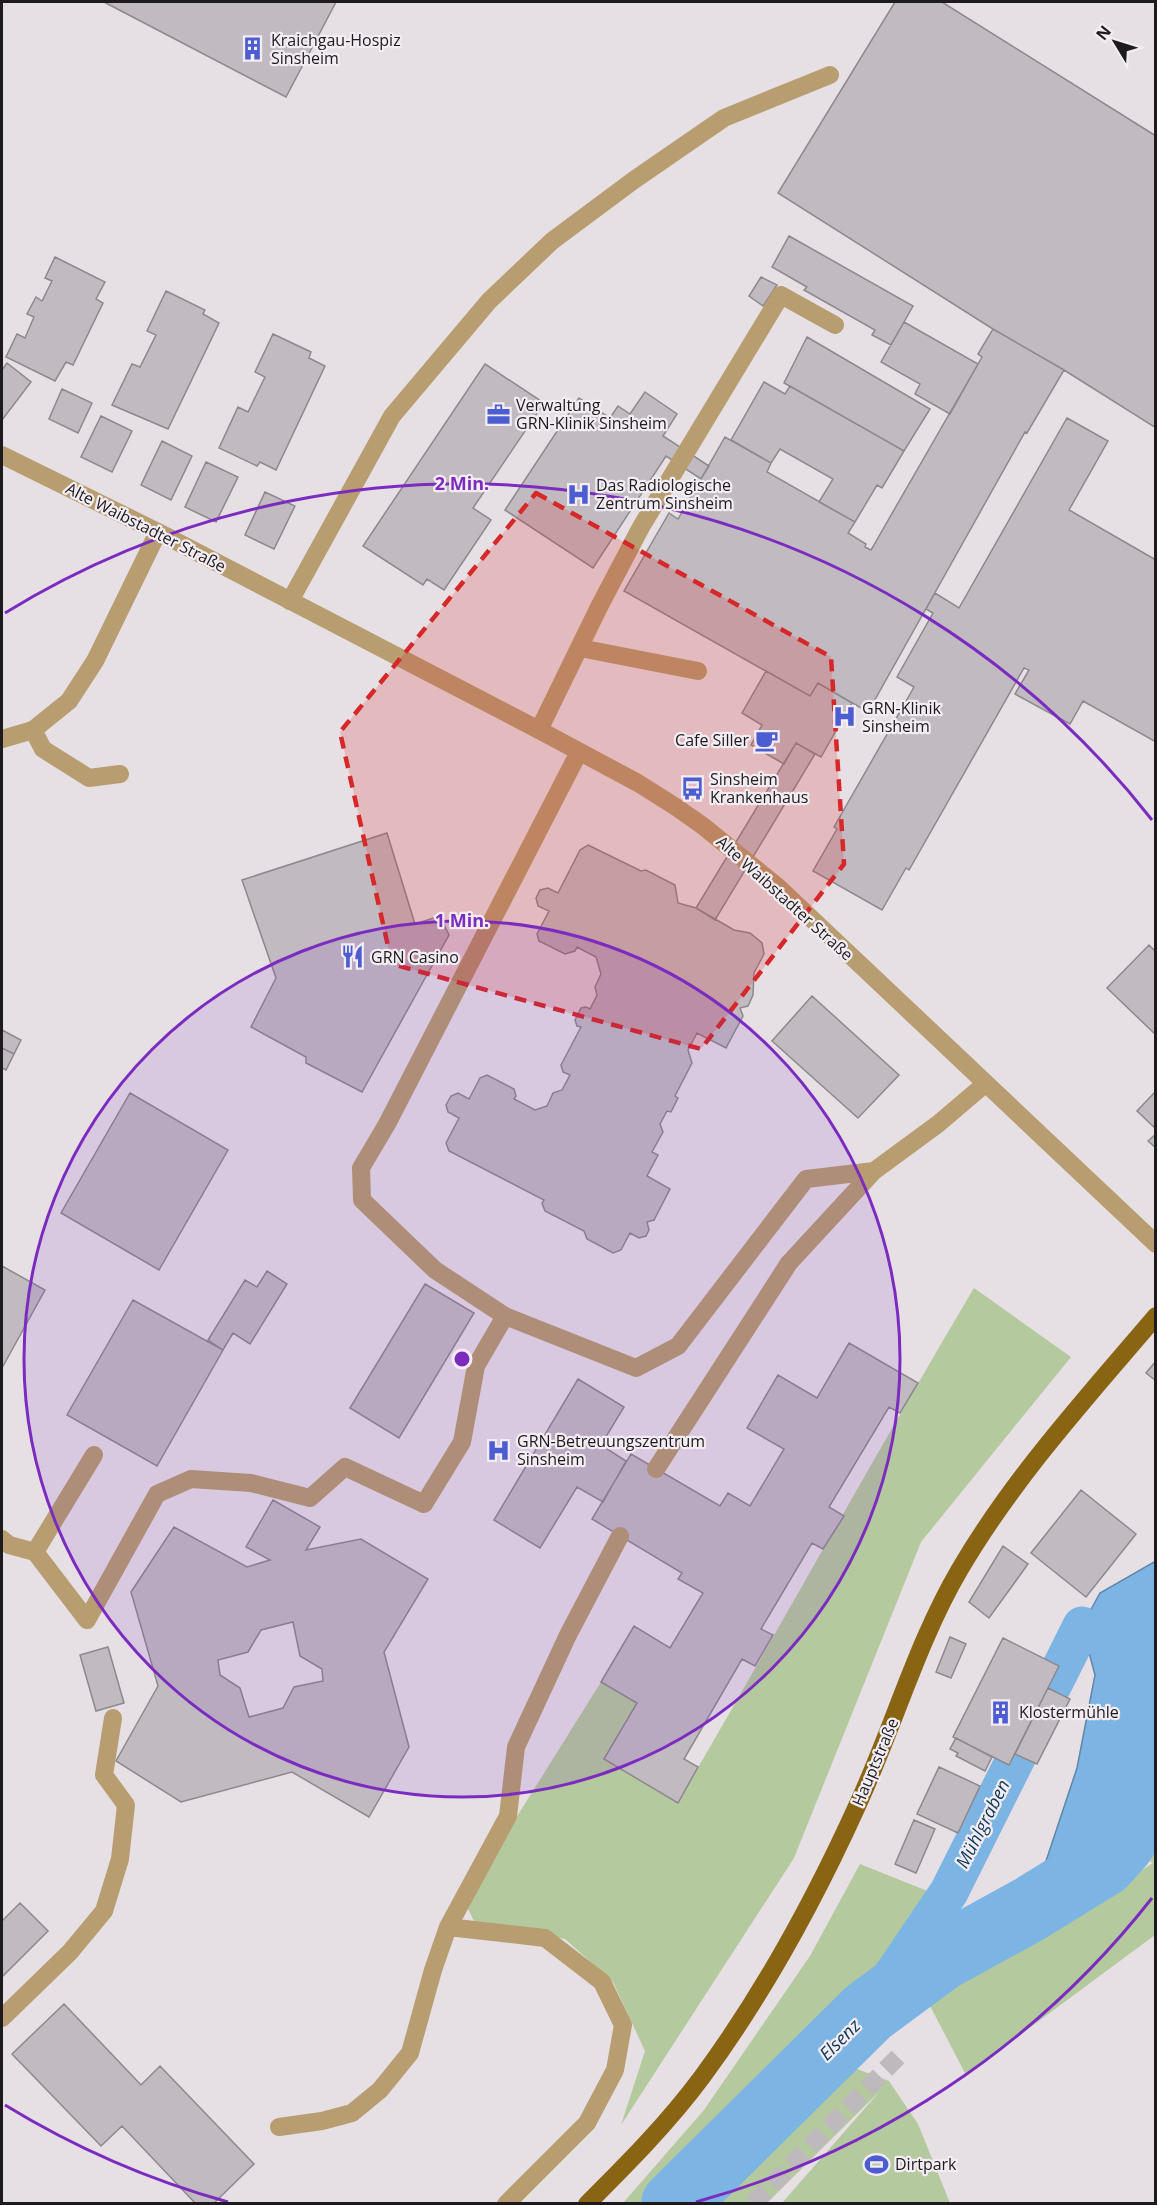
<svg xmlns="http://www.w3.org/2000/svg" width="1157" height="2205" font-family="'Open Sans',sans-serif">
  <rect width="100%" height="100%" fill="#e6e0e5"/>
  <!-- green -->
  <path fill="#b4c99e" d="M974,1288l97,69 -150,185 -127,316 -173,267 24,-74 -32,-69 -48,-43 -47,-9 -26,-1 -18,-8 -7,-14 7,-22 127,-203 36,21 -33,56 74,43c100,-171 195,-344 296,-514z
    M1155,1790v145l-189,140 -37,-71 224,-141 -31,-20z
    M860,1864l80,32 -56,72 -70,85 75,28 29,43 32,79h-168l98,-112 -113,112h-144l81,-93 106,-154z"/>
  <!-- water -->
  <path fill="#7cb4e4" stroke="#6086a8" stroke-width="1.5" d="M1154,1562l2,4 -1,224 -33,53 -19,21 -73,45 47,-141 18,-93 -13,-49 18,-33z"/>
  <g fill="none" stroke-linecap="round" stroke-linejoin="round">
    <!-- canal -->
    <path stroke="#7cb4e4" stroke-width="39" d="M868,2012l81,-120 133,-266"/>
    <!-- river -->
    <path stroke="#7cb4e4" stroke-width="66" d="M674,2204l194,-192 73,-54 89,-49 73,-45 19,-21 34,-53"/>
  </g>
  <!-- building -->
  <path fill="#c1bbc1" stroke="#8d888d" stroke-width="1.5" fill-rule="evenodd" d="M104,2h232l-50,95z
    M895,2h47l214,134v292l-92,-58 -71,-41 -215,-136z
    M789,236l124,70 -22,39 -19,-10 3,-5 -71,-40 3,-3 -35,-20z
    M55,257l50,25 -9,17 7,4 -30,62 -7,-3 -11,19 -49,-24 11,-23 8,4 9,-21 -7,-3 9,-17 6,4 10,-20 -7,-3z
    M761,277l16,8 -14,21 -14,-10z
    M166,291l39,19 -2,4 16,9 -51,106 -56,-24 20,-41 8,3 16,-32 -9,-4z
    M904,322l74,42 -28,50 -35,-20 5,-10 -39,-22z
    M993,329l71,41 -37,63 -2,-1 -157,280 -50,-29 -8,13 -186,-105 45,-78 9,6 47,-82 46,26 -4,9 88,50 -7,11 18,11 -1,3 6,3 111,-193 -4,-3z
    M273,334l38,18 -2,6 16,8 -49,104 -16,-8 -3,4 -38,-18 19,-41 10,5 17,-35 -10,-5z
    M807,337l123,72 -26,42 -120,-68z
    M7,363l24,19 -29,38v-50z
    M485,364l59,39 -71,105 18,12 -47,70 -17,-11 -4,6 -60,-39z
    M764,382l21,12 5,-8 114,65 -22,37 -5,-3 -22,37 -36,-20 14,-23 -53,-30 -9,14 -40,-23z
    M62,389l30,14 -14,30 -29,-14z
    M645,392l32,22 -14,22 46,30 -8,13 -35,-23 -73,112 -88,-58 74,-112 31,20 8,-12 12,8z
    M101,416l31,15 -20,41 -31,-15z
    M1067,418l41,23 -39,69 87,50v182l-73,-41 -13,23 -55,-30 14,-24 -5,-2 -115,202 -3,-2 -24,42 -69,-39 24,-42 -3,-2 80,-140 -17,-10 36,-64 -7,-4 9,-16 24,15z
    M162,441l30,15 -21,44 -30,-15z
    M206,462l32,15 -22,45 -31,-15z
    M265,492l30,14 -21,43 -29,-14z
    M766,671l44,25 8,-13 34,20 -31,54 -25,-14 -12,21 -33,-19 11,-20 -20,-12z
    M796,743l19,11 -100,166 -19,-12z
    M387,833l28,91 25,-8 9,19 -87,157 -56,-29v-6l-55,-30 25,-49 -34,-98z
    M588,845l53,26 5,-1 29,15 3,18 18,5 38,22 16,3 12,10 2,11 -10,19 -1,22 -5,11 -8,2 3,8 -17,32 -29,-15 -9,17 4,13 -17,33 3,2 -7,14 -4,-1 -7,13 3,8 -11,20 6,3 -11,21 23,13 -16,31 -7,2 2,8 -3,6 -7,2 -9,-5 -9,17 -8,3 -26,-14 -3,-8 -39,-20 -3,-8 2,-3 -95,-49 -3,-8 13,-25 -11,-6 -2,-7 5,-9 7,-3 11,6 11,-21 7,-3 27,14 2,7 -2,3 21,11 12,-4 6,-13 9,-3 8,-15 -7,-3 -2,-7 20,-38 -4,-1 -2,-6 6,-12 5,-1 4,2 7,-14 -2,-8 6,-13 -5,-17 -19,-10 -2,4 -10,3 -26,-13 -2,-7 12,-23 -11,-5 -2,-8 4,-8 8,-2 10,5 22,-43z
    M1149,945l7,7v83l-49,-47z
    M812,996l87,79 -41,43 -86,-77z
    M2,1030l19,10 -7,14 -12,-6z
    M2,1048l12,6 -8,16 -4,-2z
    M1156,1091v38l-19,-18z
    M130,1093l98,57 -69,120 -98,-57z
    M1156,1134v14l-8,-7z
    M2,1266l43,24 -43,78z
    M267,1271l20,13 -37,60 -17,-11 -10,17 -15,-10 37,-60 12,7z
    M425,1284l49,29 -75,125 -49,-30z
    M133,1300l90,50 -66,116 -90,-51z
    M849,1343l69,40 -18,30 -11,-6 -60,100 15,9 -21,33 -11,-6 -51,86 12,6 -18,31 -13,-7 -58,100 14,8 -20,36 -74,-44 33,-56 -36,-21 33,-56 36,22 33,-55 -25,-14 4,-6 -90,-54 39,-65 89,52 8,-13 22,13 34,-57 -37,-21 31,-53 39,23z
    M1156,1361v20l-10,-8z
    M578,1379l46,28 -23,38 25,16 -23,41 -26,-15 -37,61 -46,-28z
    M1081,1490l55,44 -50,63 -55,-44z
    M273,1500l47,27 -14,23 55,-11 67,40 -44,73 25,95 -40,70 -77,-45 -111,30 -65,-41 42,-75 -27,-94 43,-65 73,40 23,-7 -24,-13zM293,1622l7,34 22,13 1,12 -29,6 -11,21 -34,9 -9,-29 -20,-13 -2,-15 30,-8 13,-22z
    M1003,1546l25,18 -39,54 -20,-16z
    M950,1637l16,7 -15,34 -15,-6z
    M1003,1638l56,28 -50,99 -56,-28z
    M108,1647l16,56 -28,8 -16,-56z
    M1048,1688l22,11 -33,65 -22,-10z
    M956,1738l36,19 -7,14 -29,-15 2,-3 -8,-4z
    M939,1767l41,19 -22,47 -41,-19z
    M914,1820l21,9 -19,44 -21,-9z
    M20,1903l28,28 -46,46v-56z
    M64,2004l77,81 19,-19 94,98 -41,40h-17l-74,-78 -21,20 -89,-92z"/>
  <g fill="none" stroke-linecap="round" stroke-linejoin="round">
    <!-- street-tunnel -->
    <path stroke="#beb9bd" stroke-width="18" stroke-dasharray="18 9" stroke-linecap="butt" d="M753,2204l145,-147"/>
    <!-- lane -->
    <path stroke="#b79d70" stroke-width="18" d="M290,601l102,-185 97,-115 63,-60 82,-61 90,-62 106,-43
      M580,648l118,23
      M33,730l10,19 46,29 31,-4
      M539,730l60,-123 42,-80 140,-232 54,30
      M505,1316l131,52 42,-22 128,-167 68,-8
      M94,1455l-59,97 52,68 70,-126 34,-15 60,4 59,15 35,-31 79,37 38,-62 14,-76 29,-50 -70,-46 -73,-70 -1,-32 26,-44 192,-372
      M656,1469l133,-206 85,-92 64,-47 47,-40
      M2,1539l7,6 26,7
      M448,1927l97,11 57,44 21,43 -8,45 -28,53 -81,81
      M2,2018l68,-66 34,-41 16,-52 6,-54 -22,-30 9,-57
      M279,2127l43,-6 30,-8 28,-23 30,-37 23,-83 15,-43 60,-111 8,-69 52,-112 52,-99"/>
    <!-- street -->
    <path stroke="#b79d70" stroke-width="18" d="M2,455l162,80 375,195 99,53 38,24 27,19 75,61 378,357
      M2,739l31,-9 36,-29 26,-40 63,-129"/>
    <!-- primary -->
    <path stroke="#896412" stroke-width="18" d="M587,2204c40,-40 81,-81 115,-127 62,-84 113,-178 156,-273 35,-76 60,-164 102,-235 54,-92 127,-172 196,-253"/>
  </g>
  <!-- marked area -->
  <path fill="#d62828" fill-opacity="0.2" stroke="#d62828" stroke-width="4.5" stroke-dasharray="12 8" stroke-linejoin="round" d="M536,493l295,164 13,207 -143,185 -309,-85 -52,-232z"/>
  <!-- distance rings -->
  <circle cx="462" cy="1359" r="438" fill="#7b2cbf" fill-opacity=".12"/>
  <g fill="none" stroke="#7b2cbf" stroke-width="3">
    <circle cx="462" cy="1359" r="438"/>
    <path d="M1152 1898A875 875 0 0 1 696 2202M228 2202A875 875 0 0 1 5 2105M5 613A875 875 0 0 1 1152 820"/>
  </g>
  <!-- icons -->
  <defs>
    <symbol id="building-bare" viewBox="-9 -9 18 18"><path d="M-4-6H4V6H1V3H-1V6H-4ZM-2.5-4.3h1.7v1.8h-1.7ZM.8-4.3h1.7v1.8H.8ZM-2.5-1h1.7V.8h-1.7ZM.8-1h1.7V.8H.8Z" fill="#4c5cd1" stroke="#f3edf3" stroke-width="2.5" paint-order="stroke"/></symbol>
    <symbol id="office-bare" viewBox="-9 -9 18 18"><path d="M-6-3h4V-5.5h4V-3h4V5H-6ZM-1-4.5V-3h2v-1.5ZM-6 0V1H6V0Z" fill="#4c5cd1" stroke="#f3edf3" stroke-width="2.5" paint-order="stroke"/></symbol>
    <symbol id="hospital-bare" viewBox="-9 -9 18 18"><path d="M-5-5h3v3.5h4V-5h3V5h-3V1.5h-4V5h-3Z" fill="#4c5cd1" stroke="#f3edf3" stroke-width="2.5" paint-order="stroke"/></symbol>
    <symbol id="cafe-bare" viewBox="-9 -9 18 18"><path d="M-5.5-4.5H6V0H3Q3 3.5 0 3.5H-2.5Q-5.5 3.5-5.5 0ZM3-3.2v2h1.7v-2ZM-6 4.5H4V6H-6Z" fill="#4c5cd1" stroke="#f3edf3" stroke-width="2.5" paint-order="stroke"/></symbol>
    <symbol id="bus-bare" viewBox="-9 -9 18 18"><path d="M-5-6H5V4H4V6H2V4H-2V6H-4V4H-5ZM-3.5-4V0h7V-4ZM-3.5 1.2v1.5H-2V1.2ZM2 1.2v1.5H3.5V1.2Z" fill="#4c5cd1" stroke="#f3edf3" stroke-width="2.5" paint-order="stroke"/></symbol>
    <symbol id="restaurant-bare" viewBox="-9 -9 18 18"><path d="M-5-6h1v4h1v-4h1v4h1v-4h1v5L-1.5 .5V6h-2V.5L-5-1ZM5-6V6H3V1.5H1.5Q1.5-4 5-6Z" fill="#4c5cd1" stroke="#f3edf3" stroke-width="2.5" paint-order="stroke"/></symbol>
    <symbol id="stadium-bare" viewBox="-9 -9 18 18"><path d="M0-5a6.5 5 0 1 0 0 10a6.5 5 0 1 0 0-10ZM-3.5-1.8h7v3.6h-7Z" fill="#4c5cd1" stroke="#f3edf3" stroke-width="2.5" paint-order="stroke"/></symbol>
  </defs>
  <g fill-rule="evenodd">
    <use href="#building-bare" x="236" y="32" width="33" height="33"/>
    <use href="#office-bare" x="482" y="398" width="33" height="33"/>
    <use href="#hospital-bare" x="562" y="478" width="33" height="33"/>
    <use href="#hospital-bare" x="828" y="700" width="33" height="33"/>
    <use href="#cafe-bare" x="750" y="724" width="33" height="33"/>
    <use href="#bus-bare" x="676" y="772" width="33" height="33"/>
    <use href="#restaurant-bare" x="336" y="940" width="33" height="33"/>
    <use href="#hospital-bare" x="482" y="1434" width="33" height="33"/>
    <use href="#building-bare" x="984" y="1696" width="33" height="33"/>
    <use href="#stadium-bare" x="860" y="2148" width="33" height="33"/>
  </g>
  <g text-anchor="middle" stroke-width="4.5" stroke-linejoin="round" paint-order="stroke">
    <!-- poi labels -->
    <g font-size="16" fill="#1d1b1d" stroke="#f3edf3" text-anchor="start">
      <text x="271" y="46">Kraichgau-Hospiz<tspan x="271" dy="18">Sinsheim</tspan></text>
      <text x="516" y="411">Verwaltung<tspan x="516" dy="18">GRN-Klinik Sinsheim</tspan></text>
      <text x="596" y="491">Das Radiologische<tspan x="596" dy="18">Zentrum Sinsheim</tspan></text>
      <text x="862" y="714">GRN-Klinik<tspan x="862" dy="18">Sinsheim</tspan></text>
      <text x="749" y="746" text-anchor="end">Cafe Siller</text>
      <text x="710" y="785">Sinsheim<tspan x="710" dy="18">Krankenhaus</tspan></text>
      <text x="371" y="963">GRN Casino</text>
      <text x="517" y="1447">GRN-Betreuungszentrum<tspan x="517" dy="18">Sinsheim</tspan></text>
      <text x="1019" y="1718">Klostermühle</text>
      <text x="895" y="2170">Dirtpark</text>
    </g>
    <!-- street labels -->
    <g font-size="16" fill="#1d1b1d" stroke="#f3edf3">
      <text transform="translate(146 527) rotate(27)" y="6">Alte Waibstadter Straße</text>
      <text transform="translate(785 898) rotate(42)" y="6">Alte Waibstadter Straße</text>
      <text transform="translate(875 1762) rotate(-67)" y="6">Hauptstraße</text>
    </g>
    <!-- water labels -->
    <g font-size="18" font-style="italic" fill="#0c3857" stroke="#f3edf3">
      <text transform="translate(983 1824) rotate(-63)" y="6">Mühlgraben</text>
      <text transform="translate(840 2040) rotate(-45)" y="6">Elsenz</text>
    </g>
  </g>
  <circle cx="462" cy="1359" r="9" fill="#7b2cbf" stroke="#f3edf3" stroke-width="3"/>
  <g font-size="18" text-anchor="middle" font-weight="bold" fill="#7b2cbf" stroke="#f3edf3" stroke-width="4.5" stroke-linejoin="round" paint-order="stroke">
    <text x="462" y="490">2 Min.</text>
    <text x="462" y="927">1 Min.</text>
  </g>
  <!-- border -->
  <rect width="1157" height="2205" fill="none" stroke="#1d1b1d" stroke-width="6"/>
  <!-- north arrow -->
  <g transform="translate(1115 42) rotate(308)" stroke="#f3edf3" stroke-width="4.5" paint-order="stroke">
  <path d="M0-4.5L10 22L0 15L-10 22Z" fill="#1d1b1d"/>
  <text y="-9" font-size="16" font-weight="bold" text-anchor="middle" fill="#1d1b1d">N</text>
  </g>
</svg>
